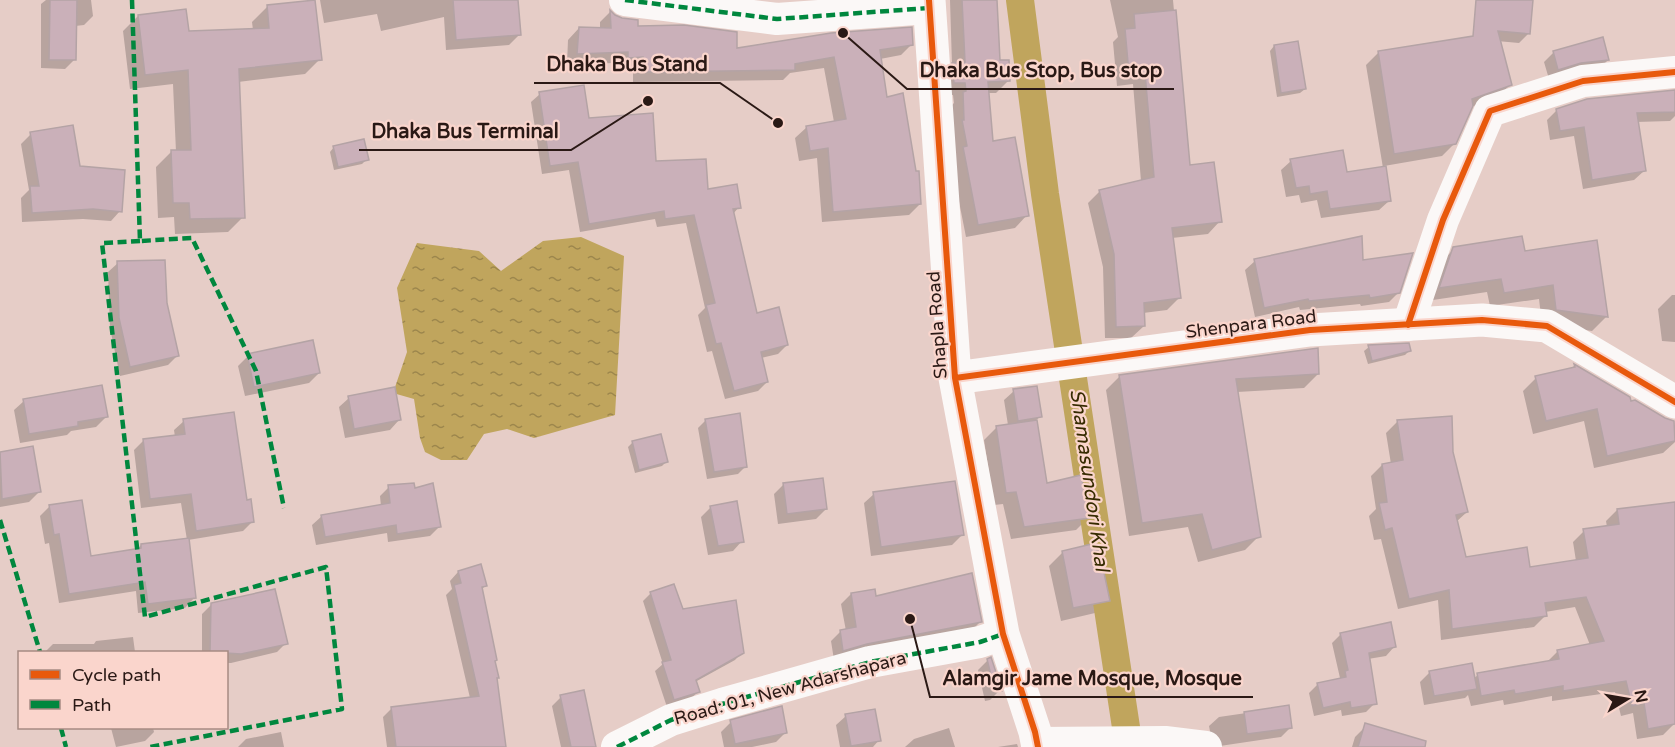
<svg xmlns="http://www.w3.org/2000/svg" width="1675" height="747" font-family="'Varela Round',sans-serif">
  <defs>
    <pattern id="water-ripples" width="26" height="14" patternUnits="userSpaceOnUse" patternTransform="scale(1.5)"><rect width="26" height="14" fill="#c0a55d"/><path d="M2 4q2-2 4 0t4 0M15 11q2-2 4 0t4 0" fill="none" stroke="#9c864c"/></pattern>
  </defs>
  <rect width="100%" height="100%" fill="#e6cdc7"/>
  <!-- water -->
  <path fill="url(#water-ripples)" d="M581,237l43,19 -9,159 -81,23 -27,-9 -23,5 -17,26h-26l-16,-8 -5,-14 -6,-39 -21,-6 14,-41 -10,-64 20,-45 62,8 22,20 42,-30z"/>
  <!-- shadow -->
  <path fill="#0003" d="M46,0h45l2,16 -9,9 -9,1 -1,34 -9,9 -24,-1v-64z
    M320,0h197l2,35 -10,10 -63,5 -2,-33 -63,14 -4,-17 -53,9z
    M950,0h46l2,62 11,18 -13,13h-9l5,50 35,72 -12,13 -49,9 -15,-76v-55l3,-3 -1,-8h-12l-1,-18 12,-12z
    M1110,0h63l15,167 32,54 -12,13 -36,4 7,60 -12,12 -24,3 1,13 -13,12h-26l-2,-71 -15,-64 12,-12 41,-10 -8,-97 -16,2 -4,-44 5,-5z
    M1492,0h40l-3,33 -10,10 -33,-3 24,45 -13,12 -26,10 -16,36 -13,13 -58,10 5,35 -10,9 -58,8 -4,-18 -16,3 -2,-8 -13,2 -5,-27 10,-9 54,12 38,-5 -17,-103 13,-13 106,-17z
    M267,7l53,52 -15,15 -67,8 5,135 -15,15 -53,2 -1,-17 -16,1 -2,-51 15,-15h5l-3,-68 -43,5 -7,-58 15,-15 49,17 66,-3 -1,-8z
    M610,12l4,4 23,12 99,22 176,-6 -11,11 -21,4 6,39 34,106 -11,11 -87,7 -5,-64 -18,3 -4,-23 12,-11 27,-5 -10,-54 -34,5 -7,7 -150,2v-15l-15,1 -1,-5 -50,1 1,-24 11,-12 21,1v-7z
    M1274,46l31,43 -5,4 -23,4 -7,-46z
    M1554,52l54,8 -10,10 -49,9 -5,-17z
    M1675,91v25l-5,5 -34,1 8,49 -10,9 -51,9 -9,-53 -24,4 -3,-20 10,-10z
    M540,94l48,26 67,42 84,45 -6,7 23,101 31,30 -9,9 -17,4 6,24 -9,9 -33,8 -13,-48 -5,1 -9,-37 7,-7 -19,-85 -29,4 -2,-8 -75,13 -11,-62 -27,4 -11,-72z
    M31,134l47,33 42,44 -9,10 -28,-2 -61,3 -1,-24 8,-8 -8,-46z
    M334,147l33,12 -5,5 -28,6 -4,-18z
    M1454,249l69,3 84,64 -15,15 -50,-7 -3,-25 -49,7 -3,-14 -61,9 13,-37z
    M1255,261l143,32 -9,9 -28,4 -1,-2 -60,6 -1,-3 -44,10 -10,-47z
    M118,263l47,40 12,53 -9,9 -48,11 -10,-48 -2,-56z
    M1672,295h3v47l-13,-1 -4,-32z
    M1369,347l41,3 -5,5 -37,9 -4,-13z
    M248,356l71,17 -10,10 -64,13 -7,-30z
    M1574,366l55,32 1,5 43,19 2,20 -12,11 -69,15 -10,-47 -51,13 -10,-43 13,-13 34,-8z
    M1318,374l-14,14 -67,4 22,144 -14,14 -47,12 -10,-35 -59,9 -23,-146 14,-14z
    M1014,391l27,25 -6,5 10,64 44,32 -13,13 -65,9 -8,-35 -9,1 -10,-65 13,-13 11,-2 -4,-25z
    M349,398l50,22 -9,10 -45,8 -6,-31z
    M24,401l82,16 -10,10 -25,4 -4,4 -47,8 -6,-33z
    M706,420l40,46 -8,8 -31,5 -9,-51z
    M184,421l62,81 7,19 -10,10 -55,9 6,58 -9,10 -47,5 -2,-22 -77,12 -10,-60 -4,1 -5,-28 10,-10 39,52 48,-8 4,-5 46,-5 -6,-37 -40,5 -7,-58 10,-10 31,-3 -1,-7z
    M1397,422l55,31 15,59 -11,10 9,37 64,10 47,-8 -3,-19 11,-11 23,-4 -1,-6 11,-11 58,-6v211l-1,9 -11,11 -26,4 -4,-26 -12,3 -6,-24 -63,9v-5l-48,9 -1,-5 -32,6 -3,-11 -3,3 -41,7 -4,-23 10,-10 43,7 5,-4 68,-12 12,-12 32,-6 -15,-38 -30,5v4l-11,11 -93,13 -3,-40 -40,9 -17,-70 -7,1 -5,-24 7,-7 -5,-33 11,-11 9,-1 -5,-31z
    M633,442l33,20 -4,4 -27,7 -7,-26z
    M32,448l7,44 -10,10 -29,5v-54z
    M784,484l42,25 -10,10 -38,5 -4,-30z
    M389,487l24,2 26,38 -9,9 -42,6 -1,-9 -71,12 -4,-20 10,-9 59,-10 -1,-10z
    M874,494l88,41 -10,10 -81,11 -7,-53z
    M711,507l31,34 -9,10 -25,4 -7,-38z
    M1062,553l46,47 -13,13 -34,8 -12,-55z
    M458,572l28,13 -5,5 13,71 1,19 -19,67h-89l-4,-30 9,-9 78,-10 -24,-103 6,-6 -2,-8z
    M651,593l31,18 60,41 -7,8 -40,22 3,10 -8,7 -23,8 -12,-36 8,-7 -20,-63z
    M851,594l24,4 105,24 -10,10 -136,28 -3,-19 10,-10h5l-5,-27z
    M211,605l75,38 -9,9 -46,11h-5v-11h-24v-38z
    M1341,634l53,13 -8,9 -18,3 7,44 -9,9 -24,4 -1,-6 -27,6 -5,-23 9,-9 22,-6 -8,-35z
    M133,637l2,15h-90l8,-8h41l2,-3z
    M988,660l12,30 -10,10 -5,1 -7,-31z
    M561,697l34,50h-34l-9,-41z
    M1288,707l3,20 -10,10 -68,10 -4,-21 10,-9z
    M846,716l33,24 -6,7h-33l-4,-22z
    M731,722l55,10 -10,10 -24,5h-28l-3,-15z
    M1365,727l43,20h-56l3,-10z
    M111,728h42l1,4 -9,9 -29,6z
    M949,728l6,19h-50l9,-8z
    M281,732l3,15h-46l8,-8z
    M1017,744l1,3h-20z"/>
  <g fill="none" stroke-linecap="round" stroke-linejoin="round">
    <!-- canal -->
    <path stroke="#c0a55d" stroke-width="28" d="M1020,0l25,194 84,553"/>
  </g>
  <!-- building -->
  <path fill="#cab0b9" stroke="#b4a3a5" stroke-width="1.5" d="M50,0h27l-1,60h-27z
    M315,0l7,60 -83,9 6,149 -55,1 -1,-16h-16l-2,-53h20l-3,-80 -43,5 -7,-60 48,-6 3,22 80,-3 -2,-23z
    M453,0h65l3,35 -65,5z
    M962,0h35l3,60h9l1,21 -22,1 5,59 22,-4 14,79 -51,9 -15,-78 4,-1 -5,-26h2l-1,-28 3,-1 -1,-8h-11l-2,-20 13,-1z
    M1476,0h57l-3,34 -32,-3 14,54 -40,14 1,7 -17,38 -62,10 -16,-103 95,-15z
    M610,10l5,5 7,3 16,2v6l46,-1 53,7v16l94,-15 81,-6 1,18 -33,5 7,47 16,-4 13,78h3l2,33 -88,8 -5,-64 -18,3 -4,-25 40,-7 -12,-62 -39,7v6l-152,2v-15l-15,1v-6l-51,2 2,-27 32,1z
    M1176,10l14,155 24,-3 8,60 -50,6 9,70 -37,5 1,23 -29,1 -2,-73 -15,-64 55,-13 -9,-104 -16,1 -4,-45 10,-1 -1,-14z
    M1603,37l6,23 -28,3 -23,7 -5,-19z
    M1298,41l8,48 -25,4 -7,-48z
    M584,85l5,33 64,-5 3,48 50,-2 2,30 29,-5 4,24 -8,1 24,104 22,-6 9,38 -27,7 7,30 -34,9 -13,-48 -5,1 -10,-39 9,-2 -21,-88 -29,4 -1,-8 -75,13 -11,-62 -28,4 -11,-74z
    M1675,90v22l-38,1 9,58 -54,9 -8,-53 -24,4 -4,-22 31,-10z
    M73,125l7,41 45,4 -3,42 -29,-3 -61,4 -2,-27h9l-9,-54z
    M364,139l5,21 -31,7 -5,-21z
    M1343,150l4,22 39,-6 5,35 -61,8 -3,-18 -17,3 -1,-8 -13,2 -6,-29z
    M1362,236l1,24 50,-7 -13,40 -30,5 -1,-3 -60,6 -1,-2 -44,9 -10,-49z
    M1522,236l3,15 72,-11 11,77 -52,-7 -3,-25 -49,8 -3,-14 -62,9 14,-41z
    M165,260l2,43 12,53 -49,11 -11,-49 -2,-57z
    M313,340l7,33 -66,14 -7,-33z
    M1409,343l2,8 -39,10 -4,-16z
    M1318,348l1,26 -83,5 25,158 -49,13 -10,-36 -60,9 -23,-148z
    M1574,364l56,33 1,4 4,-1 30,18 9,3 1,20 -68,15 -10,-47 -51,12 -11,-45 40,-9z
    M102,385l6,32 -30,5v4l-49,8 -6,-35z
    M1037,386l5,31 -24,4 -5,-32z
    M395,387l6,33 -47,9 -6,-33z
    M234,412l13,88 4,-1 3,23 -58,9 -5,-37 -41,5 -7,-60 42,-5 -2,-15z
    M740,413l7,54 -33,5 -9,-53z
    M1452,416l1,36 15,60 -12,3 10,42 61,-10 3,20 58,-9 -5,-29 36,-5 -2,-15 58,-7v222l-27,5 -4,-26 -12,3 -6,-25 -63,10v-5l-48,8 -1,-4 -33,6 -4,-23 82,-14 -2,-9 47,-9 -18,-44 -41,6 2,13 -95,13 -3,-39 -40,9 -17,-71 -7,2 -6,-27 8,-1 -5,-38 21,-4 -6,-40z
    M1037,420l10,63 34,-8 9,43 -66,9 -8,-35 -10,1 -10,-67z
    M661,434l7,28 -29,8 -7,-29z
    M33,446l8,46 -39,7 -2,-47z
    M823,478l4,31 -40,5 -4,-31z
    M955,481l9,54 -83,12 -8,-55z
    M414,483l1,5 18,-5 8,44 -44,7 -1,-9 -71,12 -4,-22 69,-12 -2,-18z
    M82,500l9,56 50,-8v-4l48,-6 7,60 -48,6 -3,-22 -76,12 -10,-60 -5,1 -5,-30z
    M737,501l7,41 -26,4 -8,-40z
    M1096,543l1,7 2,-1 11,52 -37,7 -11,-57z
    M481,564l6,22 -5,1 15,73 -2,1 4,17h-2l9,69h-110l-5,-40 88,-11 -25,-111 7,-2 -3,-12z
    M972,573l10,49 -115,22 -24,7 -3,-21 16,-3 -5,-34 24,-4 1,7z
    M674,584l9,25 53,-9 8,53 -48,27 4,12 -26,8 -12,-38 9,-2 -21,-68z
    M275,589l13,55 -47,10 -31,-2 1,-49z
    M1391,622l5,25 -27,6 8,51 -26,4 -1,-6 -27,6 -6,-25 29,-6 -1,-6 3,-1 -8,-37z
    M991,657l11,34 -7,1 -8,-33z
    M1472,663l5,26 -43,7 -5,-25z
    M584,690l12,57h-25l-11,-52z
    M1289,705l3,23 -45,6 -3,-22z
    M782,706l5,27 -52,11 -5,-24z
    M875,709l6,32 -30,5 -6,-32z
    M1365,723l61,18 -1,6h-67z"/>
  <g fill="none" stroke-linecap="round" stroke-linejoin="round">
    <!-- minor -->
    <path stroke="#fbf8f7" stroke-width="32" d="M625,0l152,19 152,-11
      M1408,325l35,-105 47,-109 93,-30 92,-9
      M1037,743l128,-1 41,5
      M617,747l54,-27 51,-16 148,-42 110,-20 23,-8"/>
    <!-- tertiary -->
    <path stroke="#fbf8f7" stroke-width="33" d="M929,0l26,378 48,256 32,98 3,15
      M955,378l355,-48 172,-10 65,6 128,76"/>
    <!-- quiet -->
    <path stroke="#00873e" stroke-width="4.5" stroke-dasharray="9 4.5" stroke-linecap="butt" d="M132,0l8,241 52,-3 64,133 28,137
      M625,0l152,19 152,-11
      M140,241l-38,2 43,374 181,-50 16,142 -192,38
      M0,520l40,132
      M61,728l5,19
      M617,747l54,-27 51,-16 148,-42 110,-20 23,-8"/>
    <defs>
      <path id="cycleway" d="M929,0l26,378 48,256 32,98 3,15
        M1408,325l35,-105 47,-109 93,-30 92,-9
        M955,378l355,-48 172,-10 65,6 128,76"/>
    </defs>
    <!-- cycleway casing -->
    <use href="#cycleway" stroke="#fad5cc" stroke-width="10"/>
    <!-- cycleway -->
    <use href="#cycleway" stroke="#e8590c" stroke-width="6"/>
  </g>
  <g text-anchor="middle" stroke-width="4.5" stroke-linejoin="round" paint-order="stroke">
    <!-- street labels -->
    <g font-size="18" fill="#2a1915" stroke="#fad5cc">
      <text transform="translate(1251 324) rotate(-7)" y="6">Shenpara Road</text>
      <text transform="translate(937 325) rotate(-94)" y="6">Shapla Road</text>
      <text transform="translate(790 688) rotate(-15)" y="6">Road: 01, New Adarshapara</text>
    </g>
    <!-- water labels -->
    <g font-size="20" font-style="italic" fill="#362b00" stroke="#fad5cc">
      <text transform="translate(1090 480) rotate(82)" y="7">Shamasundori Khal</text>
    </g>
  </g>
  <!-- callouts -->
  <path fill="none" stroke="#2a1915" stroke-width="2" d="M778 123L720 83H534M843 33L907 89H1174M648 101L571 150H359M910 619L930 697H1253"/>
  <g fill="#2a1915" stroke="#fad5cc" stroke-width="2">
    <circle cx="778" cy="123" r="6"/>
    <circle cx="843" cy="33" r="6"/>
    <circle cx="648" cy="101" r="6"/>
    <circle cx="910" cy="619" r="6"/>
  </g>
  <g font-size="20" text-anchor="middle" font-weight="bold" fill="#2a1915" stroke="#fad5cc" stroke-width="4.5" stroke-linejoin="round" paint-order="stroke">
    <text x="627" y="71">Dhaka Bus Stand</text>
    <text x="1041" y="77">Dhaka Bus Stop, Bus stop</text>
    <text x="465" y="138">Dhaka Bus Terminal</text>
    <text x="1092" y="685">Alamgir Jame Mosque, Mosque</text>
  </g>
  <!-- legend -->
  <rect x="18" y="651" width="210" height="78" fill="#fad5cc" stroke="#a78a83" stroke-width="1.5"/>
  <rect x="30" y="670" width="30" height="9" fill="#e8590c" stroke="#a78a83" stroke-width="1.5"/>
  <text x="72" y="681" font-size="18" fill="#2a1915">Cycle path</text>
  <rect x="30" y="700" width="30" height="9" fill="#00873e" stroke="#a78a83" stroke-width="1.5"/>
  <text x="72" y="711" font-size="18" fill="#2a1915">Path</text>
  <!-- north arrow -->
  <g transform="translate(1627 699) rotate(79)" stroke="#fad5cc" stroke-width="4.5" paint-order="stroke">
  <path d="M0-4.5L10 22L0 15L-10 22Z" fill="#2a1915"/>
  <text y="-9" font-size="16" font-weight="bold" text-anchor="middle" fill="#2a1915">N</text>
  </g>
</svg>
